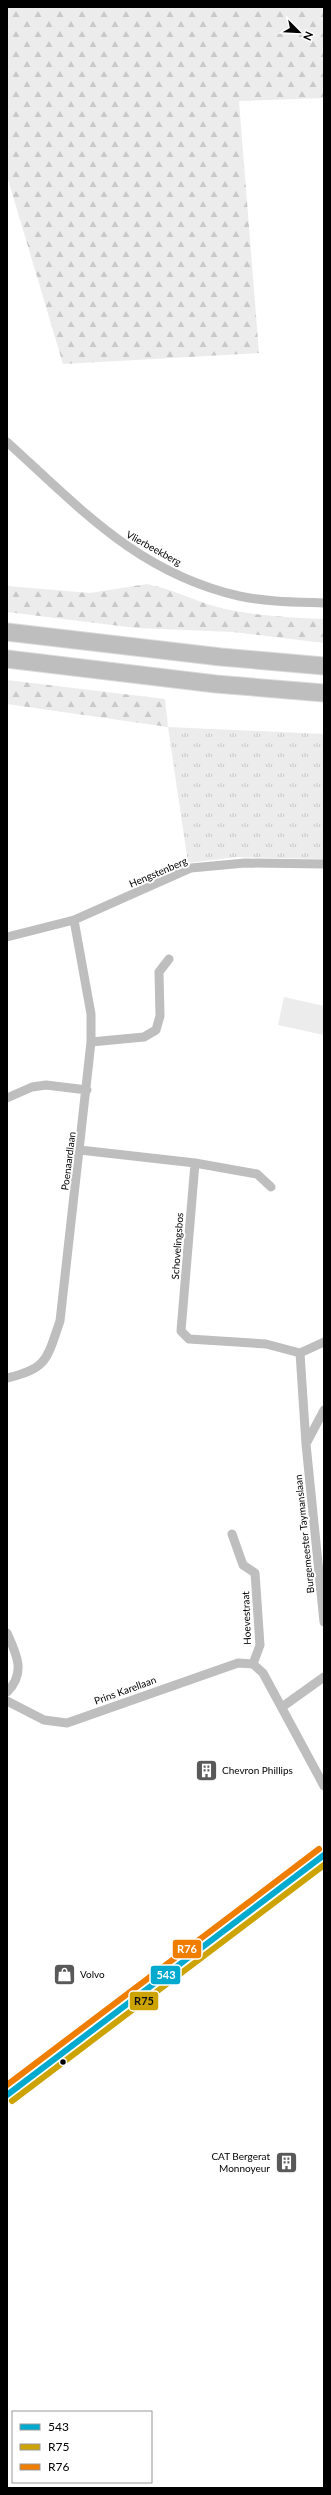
<svg xmlns="http://www.w3.org/2000/svg" width="331" height="2495" font-family="Lato,sans-serif">
  <defs>
    <pattern id="grass-tufts" width="24" height="20" patternUnits="userSpaceOnUse"><rect width="24" height="20" fill="#ececec"/><path d="M3 7l-1-3M5 7V3M7 7l1-3M15 17l-1-3M17 17v-4M19 17l1-3" fill="none" stroke="#c9c9c9"/></pattern>
    <pattern id="forest-firs" width="22" height="20" patternUnits="userSpaceOnUse"><rect width="22" height="20" fill="#ececec"/><path d="M5 1l3.5 6h-7zM16 11l3.5 6h-7z" fill="#c9c9c9"/></pattern>
  </defs>
  <rect width="100%" height="100%" fill="#fff"/>
  <!-- grass -->
  <path fill="url(#grass-tufts)" d="M168,727l156,7v125l-87,-2 -49,6z"/>
  <!-- forest -->
  <path fill="url(#forest-firs)" d="M7,7h317v91l-85,3 20,252 -196,11 -56,-188z
    M147,584c25,5 46,16 70,23 35,9 71,10 107,12v24l-91,-11 -97,-4 -129,-16v-26l83,7z
    M7,680l158,19 3,28 -161,-23z"/>
  <!-- garden -->
  <path fill="#ececec" d="M284,997l40,9v29l-46,-10z"/>
  <g fill="none" stroke-linecap="round" stroke-linejoin="round">
    <defs>
      <path id="primary" d="M7,2095l317,-240"/>
      <path id="highway" d="M7,632l214,25 103,9
        M7,659l209,25 108,9"/>
    </defs>
    <!-- primary casing -->
    <use href="#primary" stroke="#dbdbdb" stroke-width="17"/>
    <!-- highway casing -->
    <use href="#highway" stroke="#dbdbdb" stroke-width="19"/>
    <!-- street -->
    <path stroke="#bebebe" stroke-width="9" d="M7,442c73,66 131,131 232,154 28,6 57,6 85,7
      M7,937l67,-17 117,-52 54,-5 79,1
      M91,1042l53,-5 12,-7 4,-14 -1,-44 10,-13
      M7,1098l25,-11 14,-2 41,5
      M80,1150l115,13 62,11 14,13
      M195,1163l-14,168 8,8 77,5 34,9
      M324,1342l-24,11 6,91 18,178
      M7,1378c41,-9 40,-20 53,-57l31,-279v-28l-17,-94
      M306,1444l18,-34
      M232,1534l11,31 12,8 5,72 -7,19
      M7,1633c10,22 19,40 0,59
      M253,1664l10,9 61,113
      M7,1701l37,19 23,3 171,-60 15,1
      M282,1707l42,-30"/>
    <!-- primary -->
    <use href="#primary" stroke="#bebebe" stroke-width="15"/>
    <!-- highway -->
    <use href="#highway" stroke="#bebebe" stroke-width="17"/>
    <defs>
      <path id="bus-1" d="M7,2095l317,-240"/>
      <path id="bus-2" d="M12,2101l312,-236"/>
      <path id="bus-3" d="M7,2085l312,-236"/>
    </defs>
    <!-- bus-1 casing -->
    <use href="#bus-1" stroke="#fff" stroke-width="9"/>
    <!-- bus-2 casing -->
    <use href="#bus-2" stroke="#fff" stroke-width="9"/>
    <!-- bus-3 casing -->
    <use href="#bus-3" stroke="#fff" stroke-width="9"/>
    <!-- bus-1 -->
    <use href="#bus-1" stroke="#00a9ce" stroke-width="6"/>
    <!-- bus-2 -->
    <use href="#bus-2" stroke="#cca300" stroke-width="6"/>
    <!-- bus-3 -->
    <use href="#bus-3" stroke="#ef7d00" stroke-width="6"/>
  </g>
  <!-- icons -->
  <defs>
    <symbol id="building-square" viewBox="-11 -11 22 22"><rect x="-9" y="-9" width="18" height="18" rx="4" fill="#595959" stroke="#fff"/><path d="M-4-6H4V6H1V3H-1V6H-4ZM-2.5-4.3h1.7v1.8h-1.7ZM.8-4.3h1.7v1.8H.8ZM-2.5-1h1.7V.8h-1.7ZM.8-1h1.7V.8H.8Z" fill="#fff"/></symbol>
    <symbol id="shop-square" viewBox="-11 -11 22 22"><rect x="-9" y="-9" width="18" height="18" rx="4" fill="#595959" stroke="#fff"/><path d="M-5-2.5h2.3a2.7 3.5 0 0 1 5.4 0H5L5.5 6h-11ZM-1.5-2.5h3a1.5 2.3 0 0 0-3 0Z" fill="#fff"/></symbol>
  </defs>
  <g fill-rule="evenodd">
    <use href="#building-square" x="194" y="1758" width="25" height="25"/>
    <use href="#shop-square" x="52" y="1962" width="25" height="25"/>
    <use href="#building-square" x="274" y="2150" width="25" height="25"/>
  </g>
  <!-- markers -->
  <circle fill="#000" stroke="#fff" stroke-width="1.5" cx="63" cy="2062" r="3.5"/>
  <g text-anchor="middle" stroke-width="4" stroke-linejoin="round" paint-order="stroke">
    <!-- street labels -->
    <g font-size="10" fill="#000" stroke="#fff">
      <text transform="translate(154 548) rotate(29)" y="4">Vlierbeekberg</text>
      <text transform="translate(158 872) rotate(-23)" y="4">Hengstenberg</text>
      <text transform="translate(68 1161) rotate(-83)" y="4">Poenaardlaan</text>
      <text transform="translate(177 1246) rotate(-86)" y="4">Schovelingsbos</text>
      <text transform="translate(304 1534) rotate(-96)" y="4">Burgemeester Taymanslaan</text>
      <text transform="translate(246 1618) rotate(-92)" y="4">Hoevestraat</text>
      <text transform="translate(125 1690) rotate(-20)" y="4">Prins Karellaan</text>
    </g>
    <!-- poi labels -->
    <g font-size="10" fill="#000" stroke="#fff" text-anchor="start">
      <text x="222" y="1774">Chevron Phillips</text>
      <text x="80" y="1978">Volvo</text>
      <text x="270" y="2160" text-anchor="end">CAT Bergerat<tspan x="270" dy="12">Monnoyeur</tspan></text>
    </g>
  </g>
  <g stroke="#fff" stroke-width="1.5">
    <rect x="172" y="1939" width="30" height="20" rx="4" fill="#ef7d00"/>
    <rect x="150" y="1965" width="31" height="20" rx="4" fill="#00a9ce"/>
    <rect x="129" y="1991" width="30" height="20" rx="4" fill="#cca300"/>
  </g>
  <g font-size="11" text-anchor="middle" font-weight="bold" fill="#fff">
    <text x="187" y="1953">R76</text>
    <text x="166" y="1979">543</text>
  </g>
  <g font-size="11" text-anchor="middle" font-weight="bold" fill="#111">
    <text x="144" y="2005">R75</text>
  </g>
  <!-- border -->
  <rect width="331" height="2495" fill="none" stroke="#000000" stroke-width="16"/>
  <!-- legend -->
  <rect x="12" y="2411" width="140" height="72" fill="#ffffff" stroke="#999999"/>
  <rect x="20" y="2424" width="20" height="6" fill="#00a9ce" stroke="#999999"/>
  <text x="48" y="2431" font-size="12" fill="#000000">543</text>
  <rect x="20" y="2444" width="20" height="6" fill="#cca300" stroke="#999999"/>
  <text x="48" y="2451" font-size="12" fill="#000000">R75</text>
  <rect x="20" y="2464" width="20" height="6" fill="#ef7d00" stroke="#999999"/>
  <text x="48" y="2471" font-size="12" fill="#000000">R76</text>
  <!-- north arrow -->
  <g transform="translate(299 32) rotate(114)" stroke="#ffffff" stroke-width="3" paint-order="stroke">
  <path d="M0-3L7 15L0 10L-7 15Z" fill="#000000"/>
  <text y="-6" font-size="11" font-weight="bold" text-anchor="middle" fill="#000000">N</text>
  </g>
</svg>
